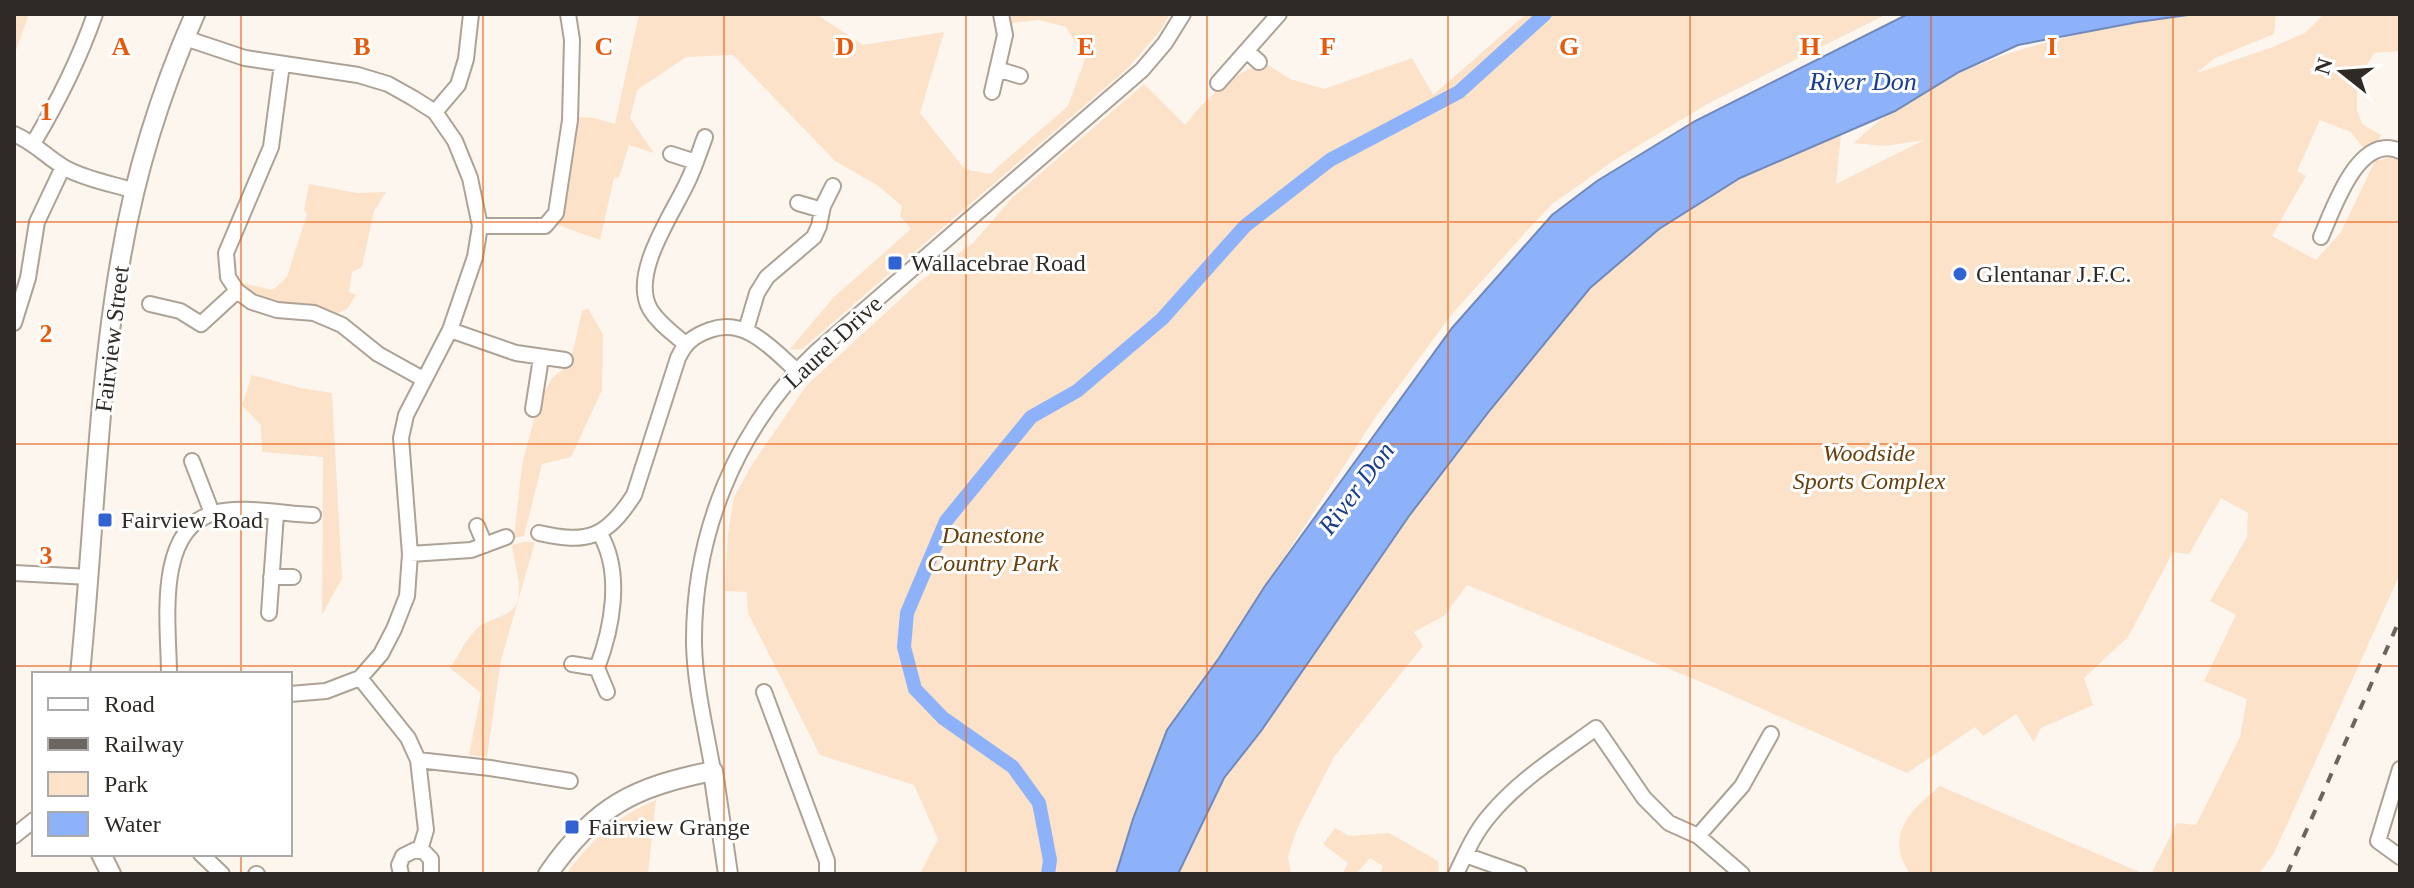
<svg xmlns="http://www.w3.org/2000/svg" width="2414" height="888" font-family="Georgia,serif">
  <rect width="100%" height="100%" fill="#fdf6ee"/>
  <!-- green -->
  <path fill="#fbe2c9" d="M14,14h15l-15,42z
    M639,14h177l47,31 81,-13 -24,81 42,53 7,4 21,4 78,-68 17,-47 -19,-32 -27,-7 -27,3 -1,-9h159l-10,17 -32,37 -326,281 -13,1 45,-53 77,-68 -11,-13 2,-10 -25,-21 -42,-24 -102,-106 -47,2 -49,33 -7,28 24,35 -25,-8 -10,32 -5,1 -14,62 -42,-15 17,-77 4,-31 15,1 21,6z
    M1526,14h361l-178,89 -96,58 -61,43 -28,30 -72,80 -77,104 -156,240 -52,72 -34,89 -17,55h-196l18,-35 -24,-54 -94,-30 -72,-142 -1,-21 -22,-1 3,-58 6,-36 19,-34 54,-78 112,-103 54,-39 40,-46 131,-113 41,41c21,-27 48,-52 80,-62l25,16 34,10 88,-31 21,37z
    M2195,14h81l-2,20 -59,24 -18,15 73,-25 35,-15 19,-19h76v37l-26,2 -17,29v28l5,14 19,11 -5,10 -12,4 -13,-17 -31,-12 -23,51 9,5 -34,60 44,24 25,-28 34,-71 22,-5 3,3v415l-126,279 -15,21h-108l26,-51 19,2 44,-88 7,-38 -43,-18 32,-66 -26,-14 37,-64 1,-24 -27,-15 -32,56 -16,-2 -45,85 -44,41 9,27 -52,23 -7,14 -18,-28 -33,22 -8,-9 -68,46 -194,-86 -246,-102 -23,31 -30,16 9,14 -89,111 -36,70 -10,29 3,18h-113l46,-96 37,-47 148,-215 81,-106 100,-122 69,-59 81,-51 101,-43 -5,49 88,-44 -39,6 -31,-3c90,-86 221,-113 341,-129z
    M309,184l48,9 29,-1 -12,19 -12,56 -10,5 -3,20 7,3 -9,14 -13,6 -31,-10 -43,-5 -18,-17 31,7 14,-13 20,-63 -3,-4z
    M588,308l15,27 -1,55 -31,67 -29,7 -18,72 -10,2 8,-73 16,-60 14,-27 18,-14 12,-53z
    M252,375l49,13 31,5 10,185 -20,37 1,-158 -61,-5 -1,-27 -19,-20z
    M524,542h11l-34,118 -14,97 -18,-2 12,-62 -31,-25c9,-13 17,-32 30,-42 11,-8 32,-10 37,-23 6,-16 -3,-41 -5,-58z
    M1940,786l204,88h-234c-26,-40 0,-63 30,-88z
    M656,800l-8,74h-82c25,-33 51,-58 90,-74z
    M1335,828l14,8 40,-3 49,28 1,13h-59l3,-8 -13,-8 -14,16h-14l6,-11 -25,-19z"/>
  <!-- water -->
  <path fill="#8db2fa" stroke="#7189ba" stroke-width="2" d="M1908,14h287l-57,8 -120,23 -59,27 -64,39 -155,67 -81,51 -69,59 -100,122 -81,106 -148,215 -37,47 -46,96h-62l17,-55 34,-89 52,-72 46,-72 187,-258 100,-113 45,-34 98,-60z"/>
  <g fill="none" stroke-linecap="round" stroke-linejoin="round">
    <!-- canal -->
    <path stroke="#8db2fa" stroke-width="14" d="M1048,874l2,-14 -11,-57 -26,-36 -70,-49 -28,-29 -11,-42 3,-34 39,-92 85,-104 46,-26 85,-72 83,-93 85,-66 129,-68 86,-78"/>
    <defs>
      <path id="minor" d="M185,38l60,20 113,17 30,9 25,14 22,14 20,29 15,37 10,48 -5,31 -25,73 -44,85 -5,23 9,116 -3,42 -13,33 -13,25 -21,24 -34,13 -36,3
        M1247,51l12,11
        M282,64l-11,83 -45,106 2,24 9,14 15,11 25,8 37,3 28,12 36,29 45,25
        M997,69l23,7
        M1218,83l61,-69
        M992,92l13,-57 -4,-21
        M435,112l23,-27 8,-26 5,-45
        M14,134c23,10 33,24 53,35 21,11 46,15 68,22
        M34,142c25,-42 45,-82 61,-128
        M671,154l25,8
        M798,203l24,7
        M480,226h65l11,-13 14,-93 2,-80 -4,-26
        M2321,237c12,-27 37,-105 79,-86
        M150,304l30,7 21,13 36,-33
        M14,323l14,-45 9,-56 26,-55
        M450,330l66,23 49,7
        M746,330l11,-37 10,-16 47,-40 5,-11 4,-20 10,-20
        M685,344c-12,-11 -27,-21 -35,-35 -20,-35 22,-94 37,-126 7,-14 12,-30 18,-46
        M533,409l8,-51
        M192,461l20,52
        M477,526l8,19
        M539,533c49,11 67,5 95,-38l44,-137c7,-15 15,-22 32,-28 36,-13 62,19 87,41
        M600,534c23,39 12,95 -3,134l10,24
        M410,554l61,-4 35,-13
        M14,573l76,4
        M271,577h22
        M269,613l7,-99
        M572,664l25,4
        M169,674c0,-47 -15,-144 45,-161 26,-8 71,1 99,2
        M360,678l48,60 10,22 8,70 -6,20
        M764,692l63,169v13
        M418,760l72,8 80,13
        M2400,769l-22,72 22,16
        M713,771c-7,-41 -18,-85 -19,-127 -1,-110 42,-216 122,-292l326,-282 23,-27 18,-29
        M14,836l20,-16
        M1698,836l44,-50 29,-52
        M201,854l21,20
        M1465,855l54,19
        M256,874h1
        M401,874l-2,-9 4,-9 12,-6 9,2 7,7v15
        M1456,874c10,-21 19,-42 34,-59 29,-35 69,-60 106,-87l48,70 25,25 29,13 44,38"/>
      <path id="tertiary" d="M80,674c14,-138 17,-280 41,-417 14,-83 40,-166 74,-243
        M101,854l10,20
        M548,874c47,-68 86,-87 165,-103l15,103"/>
    </defs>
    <!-- minor casing -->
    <use href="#minor" stroke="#ada296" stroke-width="18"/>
    <!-- tertiary casing -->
    <use href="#tertiary" stroke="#ada296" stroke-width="22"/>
    <!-- minor -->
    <use href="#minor" stroke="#fff" stroke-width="14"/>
    <!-- tertiary -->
    <use href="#tertiary" stroke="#fff" stroke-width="18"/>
    <!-- rail -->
    <path stroke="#6b6560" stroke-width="4" stroke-dasharray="10 10" stroke-linecap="butt" d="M2287,874l113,-255"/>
  </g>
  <!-- grid -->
  <path fill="none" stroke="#e8590c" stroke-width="2" stroke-opacity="0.55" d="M241,14v660M483,14v860M724,14v860M966,14v860M1207,14v860M1448,14v860M1690,14v860M1931,14v860M2173,14v860M14,222h2386M14,444h2386M14,666h2386M241,854v20"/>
  <!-- markers -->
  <g fill="#3263d2" stroke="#fff" stroke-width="3">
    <rect x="887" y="255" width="16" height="16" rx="4"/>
    <circle cx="1960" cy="274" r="8"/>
    <rect x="97" y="512" width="16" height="16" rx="4"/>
    <rect x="564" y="819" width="16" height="16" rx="4"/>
  </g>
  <g text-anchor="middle" stroke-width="6" stroke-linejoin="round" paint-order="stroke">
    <!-- poi labels -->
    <g font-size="24" fill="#2f2a26" stroke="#fff" text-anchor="start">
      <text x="911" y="271">Wallacebrae Road</text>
      <text x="1976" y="282">Glentanar J.F.C.</text>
      <text x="121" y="528">Fairview Road</text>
      <text x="588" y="835">Fairview Grange</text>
    </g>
    <!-- street labels -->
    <g font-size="24" fill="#2f2a26" stroke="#fff">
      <text transform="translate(112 339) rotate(-83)" y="8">Fairview Street</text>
      <text transform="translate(833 342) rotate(-43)" y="8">Laurel Drive</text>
    </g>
    <!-- park labels -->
    <g font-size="24" font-style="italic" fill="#69400b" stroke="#fff">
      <text x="1869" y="461">Woodside<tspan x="1869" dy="28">Sports Complex</tspan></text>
      <text x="993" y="543">Danestone<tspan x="993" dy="28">Country Park</tspan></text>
    </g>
    <!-- water labels -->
    <g font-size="26" font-style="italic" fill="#193d8e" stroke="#fff">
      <text x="1863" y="90">River Don</text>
      <text transform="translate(1356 488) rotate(-53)" y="9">River Don</text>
    </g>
  </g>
  <g font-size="26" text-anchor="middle" font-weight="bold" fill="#e8590c" stroke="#fff" stroke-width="6" stroke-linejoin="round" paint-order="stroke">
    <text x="121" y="55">A</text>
    <text x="362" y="55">B</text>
    <text x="604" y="55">C</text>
    <text x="845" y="55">D</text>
    <text x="1086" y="55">E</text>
    <text x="1328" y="55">F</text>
    <text x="1569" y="55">G</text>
    <text x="1810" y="55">H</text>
    <text x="2052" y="55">I</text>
    <text x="46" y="120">1</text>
    <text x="46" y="342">2</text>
    <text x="46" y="564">3</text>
  </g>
  <!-- border -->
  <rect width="2414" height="888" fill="none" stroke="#2f2a26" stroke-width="32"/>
  <!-- legend -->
  <rect x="32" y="672" width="260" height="184" fill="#ffffff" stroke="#acaaa8" stroke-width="2"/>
  <rect x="48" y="698" width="40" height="12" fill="#ffffff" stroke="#acaaa8" stroke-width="2"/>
  <text x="104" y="712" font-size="24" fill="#2f2a26">Road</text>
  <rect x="48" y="738" width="40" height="12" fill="#6b6560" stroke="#acaaa8" stroke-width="2"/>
  <text x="104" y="752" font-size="24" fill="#2f2a26">Railway</text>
  <rect x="48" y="772" width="40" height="24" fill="#fbe2c9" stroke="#acaaa8" stroke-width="2"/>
  <text x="104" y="792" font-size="24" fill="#2f2a26">Park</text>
  <rect x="48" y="812" width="40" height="24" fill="#8db2fa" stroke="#acaaa8" stroke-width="2"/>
  <text x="104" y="832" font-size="24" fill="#2f2a26">Water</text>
  <!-- north arrow -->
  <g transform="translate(2342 72) rotate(287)" stroke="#ffffff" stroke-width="6" paint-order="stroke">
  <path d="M0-6L14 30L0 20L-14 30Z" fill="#2f2a26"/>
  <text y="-12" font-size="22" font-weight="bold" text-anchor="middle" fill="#2f2a26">N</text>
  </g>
</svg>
